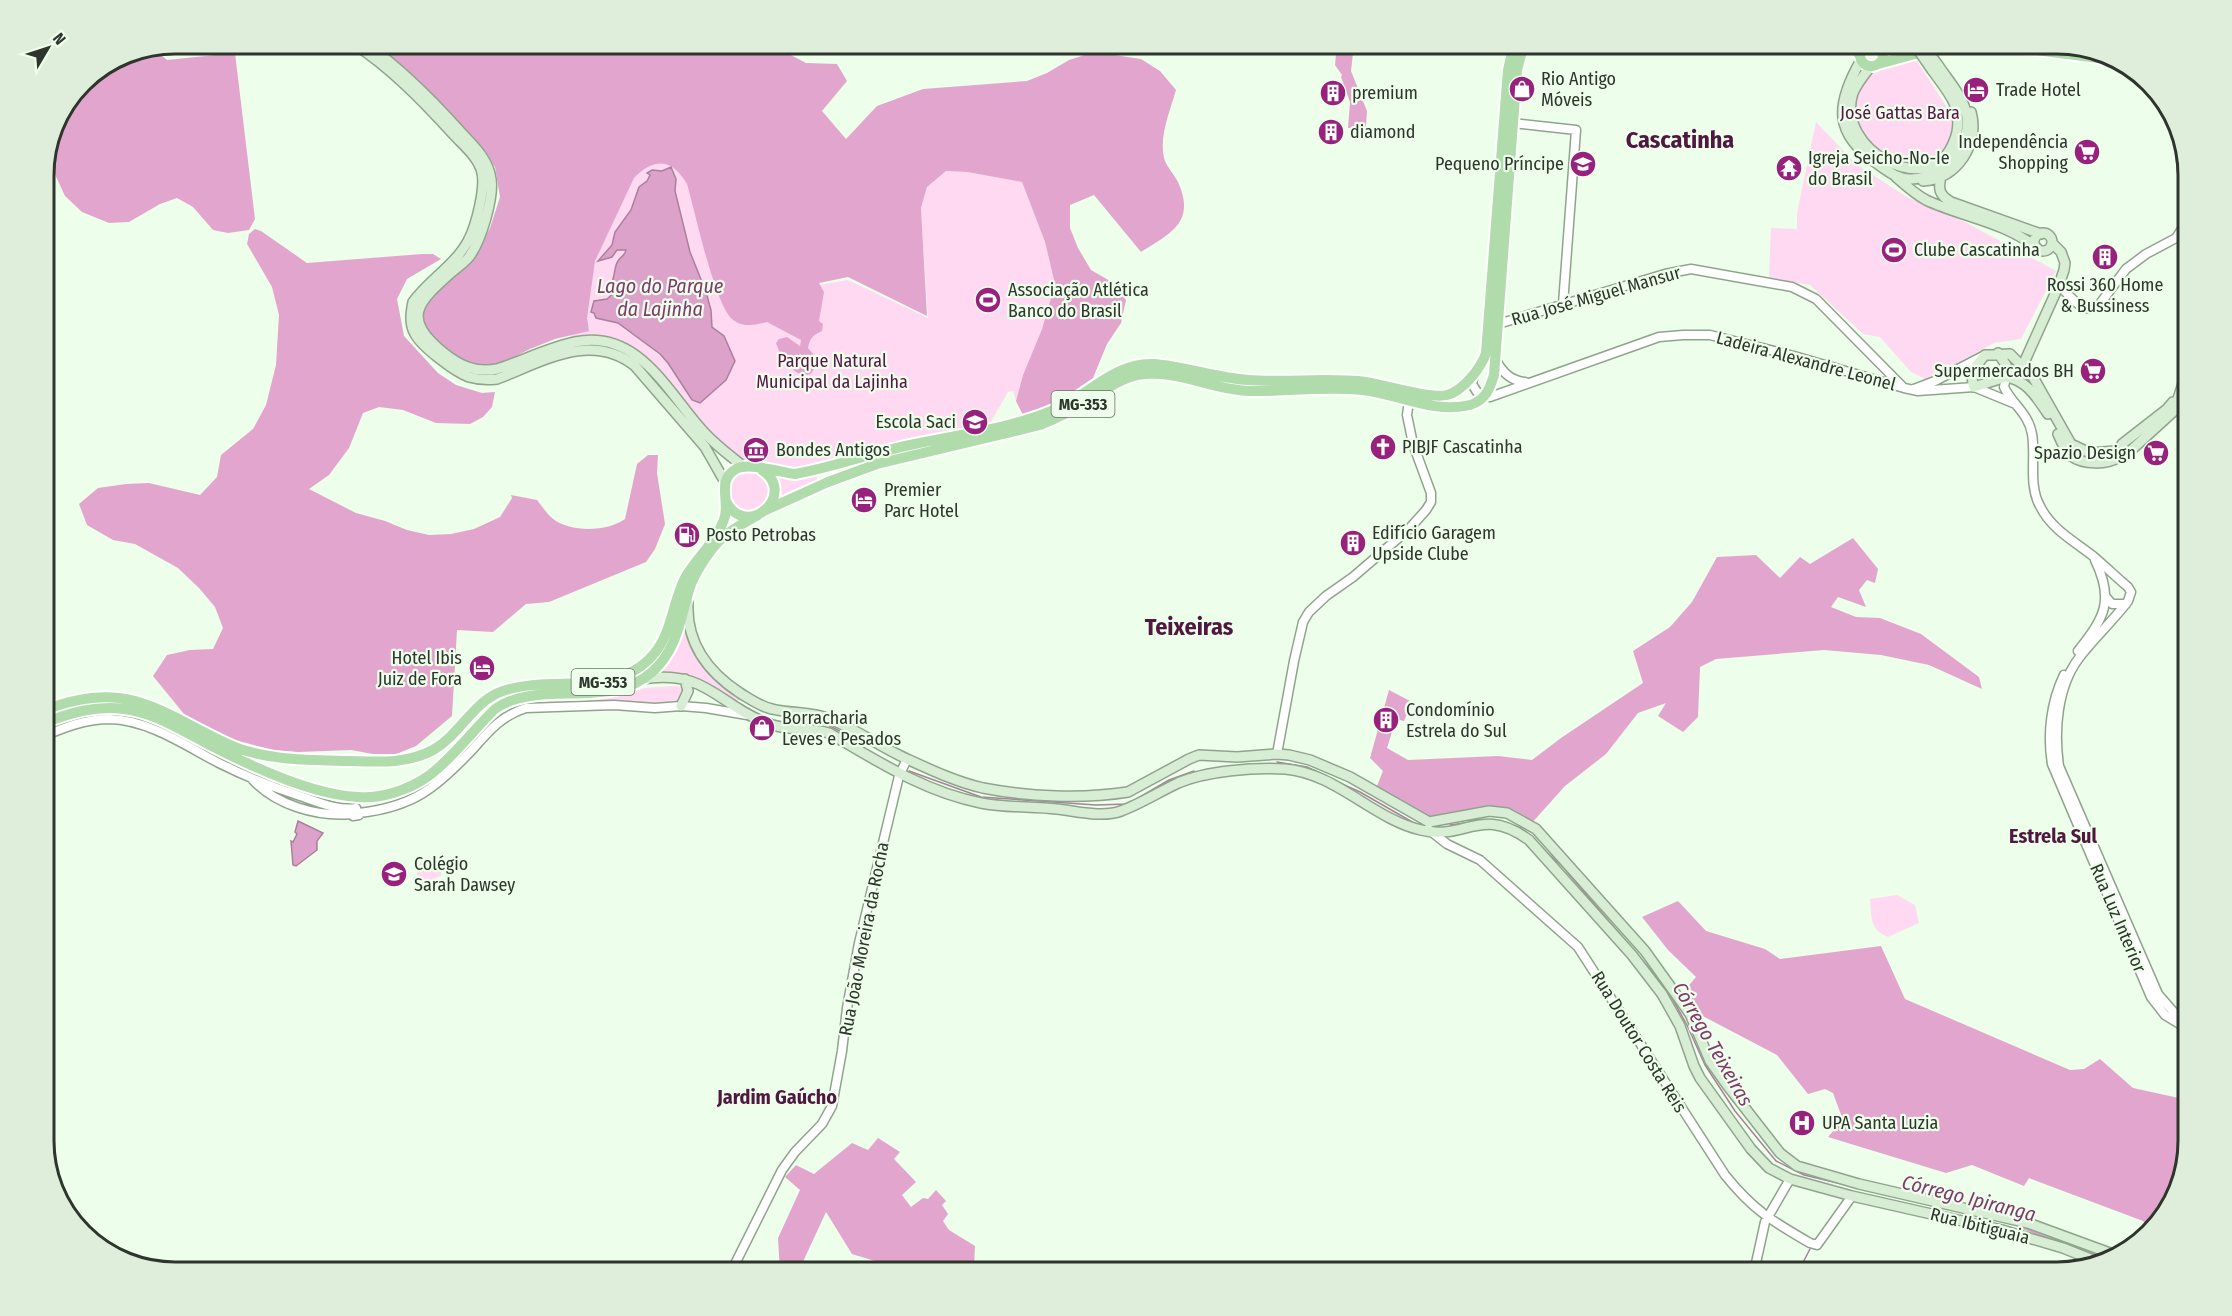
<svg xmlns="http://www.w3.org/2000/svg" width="2232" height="1316" font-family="'Fira Sans Condensed',sans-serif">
  <rect width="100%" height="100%" fill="#edfeea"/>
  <!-- green -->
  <path fill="#ffd9f1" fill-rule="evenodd" d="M1916,59c8,15 34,49 37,63 2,10 -2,17 -7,26 -31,51 -129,-27 -73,-74 11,-9 29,-11 43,-15z
    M654,113l113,181 81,-14 80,38 -7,-110 6,-21 19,-16 21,1 55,10 23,60 10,42 -13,45 -19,46 -7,26 -3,-10 -5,1 -18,31 -188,45c-23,2 -50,-2 -70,-13l-112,-112 -20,-7 -29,1 -12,-41zM667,170l9,9 -1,12 8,37 7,24 16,40 5,18 1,17 12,9 11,25 -9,19 -58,-17 -28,-25 -22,-15 -16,-4 -10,-9 6,-11c8,2 17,-2 18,-10l-6,-4c5,-7 3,-14 7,-21 3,-6 7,-8 9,-14h-9l-5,7 -14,4 14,-16 3,-13 16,-22 8,-23 8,-6 3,-6 -2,-2z
    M1816,122l40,42 51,33 56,24 93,50 -35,68 -27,4 -67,37 -16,-8 -31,-35 -17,-3 -53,-49 -41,-7 2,-50 26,1v-16z
    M751,468l19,12v22l-19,12 -21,-9c-4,-27 -4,-27 21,-37z
    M765,470h50l2,8 -2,8 -43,16z
    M686,630c3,7 5,15 8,22 10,22 29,34 48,47l-9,3 -19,-13 -59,-13 20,-25z
    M675,686l11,2 -7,14 -4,1 -93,-1v-1l40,-5 23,-8z
    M437,859l5,16 -24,12 -2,-23z
    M1897,895l18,10 4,18 -31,14c-19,-8 -16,-19 -18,-38z"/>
  <!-- forest -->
  <path fill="#e2a6ce" d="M374,44h396l36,19 31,1 10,17 -25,30 24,28 31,-33 46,-17 104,-8 20,-8 22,-13 25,-8 47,7 19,12 16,19c-6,21 -17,46 -12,68 2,8 10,16 14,24 18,40 -7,51 -37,70l-47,-57 -24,10v23l8,20 13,22 19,11 16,19 -5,23 -14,21 -14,34 -41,28 -29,9 -7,-14 7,-26 19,-46 13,-45 -10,-42 -23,-60 -55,-10 -21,-1 -19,16 -6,21 6,108 -79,-39 -29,6 5,9 -5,29 4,3 -1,7c-9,4 -12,7 -14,17l6,7v14l-3,5c-17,5 -30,-16 -35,-31l3,-4 8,-2 13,9 1,-6 -34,-18c-11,3 -25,6 -35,-3 -18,-17 -37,-108 -45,-135 -15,-25 -32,-27 -53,-6l-39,83 -8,57 2,13 -34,8 -25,10 -34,17h-25l-20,-11 -18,-16 -10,-15v-10l4,-12 45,-41 18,-33 10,-31 -5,-30 -16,-23 -73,-75z
    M1337,44h17l-3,27 16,40 -2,29h-6v-12h-11l2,-26 -9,-25 1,-2 -7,-10z
    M153,48l14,12 68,-7 20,166 -6,11 -21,3 -15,-3 -20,-23 -16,-9 -17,6 -31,18 -20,1 -27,-11 -17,-16 -19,-41 8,-31 28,-42 43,-29z
    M255,229l6,2 46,32 115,-9h11l8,5 -34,20 -10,20 7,37 34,37 18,12 26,8 13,-1 -3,15 -9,10 -13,7 -34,-1 -33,-13 -24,-3 -16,6 -14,35 -20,27 -20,14 47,24 29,8 22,9 22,5 22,-1 23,-5 26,-12 12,-19 -1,-3 26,5c5,6 10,14 15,18 18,15 55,14 73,1l12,-55 11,-9h10l-1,18 8,51 -10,25 -9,13 -97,40 -23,2 -33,28 -36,-2 -5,86 -36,30 -20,8h-23l-22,-4 -53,2 -25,-2 -46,-12 -43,-24 -31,-38 14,-21 23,-5 23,-1 10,-21 -8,-21 -16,-19 -21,-20 -43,-24 -22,-4 -26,-15 -8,-21 19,-16 28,-4 23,-1 51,12 17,-18 4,-22 32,-26 13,-24 10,-40 3,-50 -7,-28 -25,-43 2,-10z
    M1853,538l25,31 -3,14 -8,-3 -8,10 7,17 -28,-10 -7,10 25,10 24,1 41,16 58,43 3,12 -53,-24 -48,-10 -57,-5 -108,9 -16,8 -2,50 -15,15 -25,-16 8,-13 -28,10 -32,41 -41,32 -35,39 -37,-15 -70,8 -46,-32 6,-15 -13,-13 19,-68 23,12 -8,19 -8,-2 -9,29 21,12 90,-4 34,4 29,-22 82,-55 -10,-32 37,-24 22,-25 25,-45 39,-2 24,23 20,-21 10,7z
    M1678,901l28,30 59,18 15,10 101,-13 24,53 165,71 14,-1 16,-10 33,29 55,12v42l-17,65 -22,22 -6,-8 -114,-43 -5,8 -52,-21 -26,8 -118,-36 15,-17 -10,-27 -8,-4 -17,5 -31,-39 -82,-43 -10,-22 11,-13 -28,-27 -26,-33z
    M878,1138l22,14 -6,7 22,23 -14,13 9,12 12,-9 5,1 8,-9 10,11 -4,4 6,9 -5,7 6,9 26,16 -1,20 -9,6h-74l-3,-7 -36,-11 -26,-42 -25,54 3,6h-24l-2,-34 22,-48 -15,-13 11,-12 18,9 38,-31 16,7z"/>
  <!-- water -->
  <path fill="#dda2ca" stroke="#a8819b" stroke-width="1.5" d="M671,167l5,12 -1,12 15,61 16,40 5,18 1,17 12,9 11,25 -9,19 -26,23 -8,-3 -24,-37 -8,-9 -42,-31 -22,-5 -2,-5 -3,-1 3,-11 13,-2 9,-8v-2l-6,-4c6,-8 3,-16 8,-24 3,-5 7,-5 8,-11h-9l-5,7 -14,4 14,-16 3,-13 16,-22 8,-23 8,-6 3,-6 -3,-2 5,-3 10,1z
    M298,821l25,12 -6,8v9l-21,16 -3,-1 -2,-24 2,1 4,-8 -2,-2z"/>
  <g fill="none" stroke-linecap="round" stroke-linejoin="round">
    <!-- stream -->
    <path stroke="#a8819b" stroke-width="1.5" d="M804,720l24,5 36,19
      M1277,762l30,5 15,7
      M909,771l72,26 115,8 32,-1 41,-24 25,-9
      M1329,778l31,14 54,31 9,3
      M1450,825l22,-3
      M1516,827l5,1 6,5
      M1541,847l21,19 103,121
      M1668,991l19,34 18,40 30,46 41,50 28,14 42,10
      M1798,1272l12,-23"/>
    <!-- canal -->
    <path stroke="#dda2ca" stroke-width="6" d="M2018,1224l90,35"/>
    <defs>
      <path id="tertiary" d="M1508,125l5,-2 63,7 -13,174
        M2059,285c11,11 25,32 40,20l27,-36 20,-15 30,-16 8,-12 3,-19 -7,-54h4
        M1498,324l167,-50 26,-5 101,18 24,12 86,87
        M1496,360c6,12 15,21 29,22
        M1474,375l-2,9 5,8 13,5 169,-60 24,-2h27l84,21 110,32 14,3 56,-4 39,16
        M2006,377l-2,10c8,17 25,27 28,47 4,23 -4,51 8,72 11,23 34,35 53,50 12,10 23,21 35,31l3,5 -3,9c-15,20 -34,37 -49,57 -22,29 -25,73 -20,108l99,228 20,23 10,6
        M1914,389l21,-8 50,-26
        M2106,597l6,7h14
        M2078,651c26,-33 37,-50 17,-91
        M2064,675c-13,27 -17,59 -12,89l99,233 14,18 23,14
        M44,736c21,-9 42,-17 66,-17 39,1 76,27 109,44 26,13 53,24 81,33 18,6 38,15 56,12l3,7 -6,1 -2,-6
        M1277,754l17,-93 9,-39 6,-10 17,-16 27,-19 56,-48 17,-19 5,-8v-9l-18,-49 -6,-29 2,-14
        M253,780c23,25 64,37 98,34
        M359,813c54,-6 77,-25 113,-63 16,-18 30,-35 54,-42l88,-3 41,3 26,-2 25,2 41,7
        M1428,829l19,15 33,16 98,87 147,228c28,35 47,46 85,68l7,2 35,-49
        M731,1272l51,-102 13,-18 27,-28 10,-18 10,-55 5,-43 12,-65 40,-167 8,-17
        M1754,1272l11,-50 25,-43"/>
      <path id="secondary" d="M354,44c37,24 69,57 99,90 10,11 23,21 28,35 6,16 -5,57 -13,72 -13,24 -39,39 -55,61 -2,10 -4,22 2,32 7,13 40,38 54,43 10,3 18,3 28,2 45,-17 94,-48 138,-13l70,81 20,35
        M366,44c34,24 65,55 93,86 8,9 18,18 24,28 4,6 7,14 8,21 3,19 -10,62 -22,78 -4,5 -11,10 -17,15 -35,31 -51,46 -8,81 16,13 32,20 53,16 25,-8 53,-22 78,-27 63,-13 92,49 127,88 12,14 27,25 41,36
        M1861,60c-26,45 -28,74 18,105 10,7 20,15 33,14 32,-1 62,-35 54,-67 -4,-17 -19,-33 -28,-47
        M1871,66c-7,9 -14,17 -18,27 -19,56 78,110 101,48 5,-11 5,-25 1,-36 -5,-12 -15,-24 -23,-35
        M1941,176c-3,13 -2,19 10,26l90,32
        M1896,177c9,8 19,17 30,23 36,17 79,22 111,48
        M1923,181c34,-1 57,-38 48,-69
        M2034 242a9 9 0 1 1 18 0a9 9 0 1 1-18 0Z
        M2052,243l9,9 4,11 -1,7 -5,15 -36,80 -17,12 -32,10c-5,-14 2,-21 11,-32l25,-1 23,23 38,67 19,9 25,-2
        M1998,353l8,12v12
        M2006,377c21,3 31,21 42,37
        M2058,434c3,7 7,17 13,22 12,9 36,9 48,1
        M2122,444l45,-35 6,-7
        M2128,453l46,-42 14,-43
        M688,603c-2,40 20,69 52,90 10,6 21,14 32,16 19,5 40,2 58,10 27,11 51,28 77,40 24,11 50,23 76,29 46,9 100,11 145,4l61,-33 10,-4 38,2 40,-3 12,1 21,5 40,17 79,45 60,-11 18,2 29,16 109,122 45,63 20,47 17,24 53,68 17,13 62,18 169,39 90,33
        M642,679c66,-10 75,26 127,45 19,7 40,3 60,9 48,28 96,59 152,70 25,5 51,3 76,6 19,2 45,9 64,2 19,-7 38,-19 57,-28 28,-12 77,-16 107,-14 51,4 88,50 136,61 44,11 60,-25 108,10l103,115 30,39 18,32 14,40 6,12 51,71 18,19 21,11 62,17 150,34 61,18 35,14
        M681,706l7,-15 -3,-12"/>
      <path id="primary" d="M1848,44l11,10
        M1866,44l-6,6c-2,16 13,22 23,9l-1,-10 -6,-5
        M1991,44l130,17
        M1880,46h20l13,-2
        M1878,64l74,-20
        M726,501c19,40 73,-6 36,-31
        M766,510l62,-28 49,-18 163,-39c18,-7 33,-15 49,-25 15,-9 30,-21 48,-25 38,-7 75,15 112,16 38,1 76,-5 114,-1 35,4 71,24 107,15 16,-5 20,-17 24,-30l23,-305 7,-26
        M44,710c60,-22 91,-15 146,15 16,8 33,18 50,24 36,12 73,11 111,12 28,1 56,3 82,-11 27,-15 40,-49 70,-59 49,-17 112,8 150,-36 19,-21 19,-52 32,-77 11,-20 34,-39 40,-62 4,-17 -8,-36 11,-47 13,-7 43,3 59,5 39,-7 76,-21 115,-29 49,-11 103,-16 150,-38 30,-14 57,-45 93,-43 32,2 63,14 95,16 39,3 79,-3 118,2 19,3 64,17 81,13 16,-4 34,-27 39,-42l22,-283 6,-26
        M44,723c26,-10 51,-18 80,-14 28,3 55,20 80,33 42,22 106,53 154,55 23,2 50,-7 69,-20 23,-16 47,-48 68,-68 44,-31 114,2 157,-37 25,-22 28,-52 37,-82 5,-17 24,-46 38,-56 10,-8 21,-13 31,-19"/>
    </defs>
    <!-- tertiary casing -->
    <use href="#tertiary" stroke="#90a48d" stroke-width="11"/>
    <!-- secondary casing -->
    <use href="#secondary" stroke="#90a48d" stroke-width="12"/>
    <!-- primary casing -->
    <use href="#primary" stroke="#fff" stroke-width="14"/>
    <!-- tertiary -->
    <use href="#tertiary" stroke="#fff" stroke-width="8"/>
    <!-- secondary -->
    <use href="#secondary" stroke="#d7edd4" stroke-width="9"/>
    <!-- primary -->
    <use href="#primary" stroke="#b0dbaa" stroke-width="10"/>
    <defs>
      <path id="secondary-bridge" d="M1914,44l18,26
        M1922,44l16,21"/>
    </defs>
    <!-- secondary-bridge casing -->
    <use href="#secondary-bridge" stroke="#90a48d" stroke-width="12" stroke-linecap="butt"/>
    <!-- secondary-bridge -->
    <use href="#secondary-bridge" stroke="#d7edd4" stroke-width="9"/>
  </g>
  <!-- icons -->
  <defs>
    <symbol id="shop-disc" viewBox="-11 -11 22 22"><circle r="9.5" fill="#98217d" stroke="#edfeea"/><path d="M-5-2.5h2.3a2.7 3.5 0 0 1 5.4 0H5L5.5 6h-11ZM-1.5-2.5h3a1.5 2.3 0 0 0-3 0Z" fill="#fff"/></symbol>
    <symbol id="hotel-disc" viewBox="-11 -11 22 22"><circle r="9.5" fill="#98217d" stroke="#edfeea"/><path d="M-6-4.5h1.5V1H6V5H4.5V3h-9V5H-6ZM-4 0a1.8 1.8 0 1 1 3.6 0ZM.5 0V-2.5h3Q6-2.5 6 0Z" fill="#fff"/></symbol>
    <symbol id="building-disc" viewBox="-11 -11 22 22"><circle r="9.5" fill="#98217d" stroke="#edfeea"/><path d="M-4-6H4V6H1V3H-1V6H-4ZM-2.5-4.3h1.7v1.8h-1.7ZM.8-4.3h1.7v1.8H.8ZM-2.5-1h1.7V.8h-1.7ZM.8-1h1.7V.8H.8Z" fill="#fff"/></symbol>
    <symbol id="supermarket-disc" viewBox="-11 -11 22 22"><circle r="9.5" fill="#98217d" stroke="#edfeea"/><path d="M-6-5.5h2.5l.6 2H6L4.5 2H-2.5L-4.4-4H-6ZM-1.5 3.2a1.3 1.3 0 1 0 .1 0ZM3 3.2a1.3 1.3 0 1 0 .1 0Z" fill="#fff"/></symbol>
    <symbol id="school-disc" viewBox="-11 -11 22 22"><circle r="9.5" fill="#98217d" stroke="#edfeea"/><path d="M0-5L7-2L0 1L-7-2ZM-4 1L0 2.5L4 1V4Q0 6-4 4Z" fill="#fff"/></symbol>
    <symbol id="temple-disc" viewBox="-11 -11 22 22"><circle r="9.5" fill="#98217d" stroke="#edfeea"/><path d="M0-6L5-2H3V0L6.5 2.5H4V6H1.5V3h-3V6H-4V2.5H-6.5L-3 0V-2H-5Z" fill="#fff"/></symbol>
    <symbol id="stadium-disc" viewBox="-11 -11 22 22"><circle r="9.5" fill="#98217d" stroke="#edfeea"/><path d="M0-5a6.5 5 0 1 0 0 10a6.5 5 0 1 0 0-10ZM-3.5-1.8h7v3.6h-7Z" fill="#fff"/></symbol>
    <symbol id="church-disc" viewBox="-11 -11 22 22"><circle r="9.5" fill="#98217d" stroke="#edfeea"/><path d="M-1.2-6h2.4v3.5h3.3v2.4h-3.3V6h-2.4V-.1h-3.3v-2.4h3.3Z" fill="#fff"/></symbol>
    <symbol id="museum-disc" viewBox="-11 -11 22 22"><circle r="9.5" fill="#98217d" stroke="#edfeea"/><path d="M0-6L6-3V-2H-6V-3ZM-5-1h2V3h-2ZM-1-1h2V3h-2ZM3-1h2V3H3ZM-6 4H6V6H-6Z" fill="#fff"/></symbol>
    <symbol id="fuel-disc" viewBox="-11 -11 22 22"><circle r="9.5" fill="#98217d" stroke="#edfeea"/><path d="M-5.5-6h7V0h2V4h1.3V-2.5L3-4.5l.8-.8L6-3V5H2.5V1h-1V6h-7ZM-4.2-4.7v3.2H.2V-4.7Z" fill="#fff"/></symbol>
    <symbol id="hospital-disc" viewBox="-11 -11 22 22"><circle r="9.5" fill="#98217d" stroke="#edfeea"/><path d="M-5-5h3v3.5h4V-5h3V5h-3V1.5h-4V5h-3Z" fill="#fff"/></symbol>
  </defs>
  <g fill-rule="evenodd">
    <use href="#shop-disc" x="1507" y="74" width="30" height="30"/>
    <use href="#hotel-disc" x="1961" y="75" width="30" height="30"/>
    <use href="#building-disc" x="1318" y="78" width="30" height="30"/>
    <use href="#building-disc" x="1316" y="117" width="30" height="30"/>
    <use href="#supermarket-disc" x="2072" y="137" width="30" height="30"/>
    <use href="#school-disc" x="1568" y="149" width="30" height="30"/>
    <use href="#temple-disc" x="1774" y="153" width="30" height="30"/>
    <use href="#stadium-disc" x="1879" y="235" width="30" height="30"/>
    <use href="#building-disc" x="2090" y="242" width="30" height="30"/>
    <use href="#stadium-disc" x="973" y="285" width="30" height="30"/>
    <use href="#supermarket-disc" x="2078" y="356" width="30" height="30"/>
    <use href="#school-disc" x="960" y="407" width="30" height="30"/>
    <use href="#church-disc" x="1368" y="432" width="30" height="30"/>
    <use href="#museum-disc" x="741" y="435" width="30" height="30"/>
    <use href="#supermarket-disc" x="2141" y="438" width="30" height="30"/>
    <use href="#hotel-disc" x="849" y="485" width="30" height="30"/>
    <use href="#fuel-disc" x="672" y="520" width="30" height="30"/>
    <use href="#building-disc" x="1338" y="528" width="30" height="30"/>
    <use href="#hotel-disc" x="467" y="653" width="30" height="30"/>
    <use href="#building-disc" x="1371" y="705" width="30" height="30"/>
    <use href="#shop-disc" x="747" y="713" width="30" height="30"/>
    <use href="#school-disc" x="379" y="859" width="30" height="30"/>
    <use href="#hospital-disc" x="1787" y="1108" width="30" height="30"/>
  </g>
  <g text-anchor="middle" stroke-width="4.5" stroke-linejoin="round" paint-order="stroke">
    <!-- shield labels -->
    <g fill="#edfeea" stroke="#677165" stroke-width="1.5">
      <rect x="1051.5" y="391" width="63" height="26" rx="4.5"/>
      <rect x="571.5" y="669" width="63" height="26" rx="4.5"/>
    </g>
    <g font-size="16" font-weight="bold" fill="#2d352c">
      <text x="1083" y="410">MG-353</text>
      <text x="603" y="688">MG-353</text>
    </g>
    <!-- poi labels -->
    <g font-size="18" fill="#2d352c" stroke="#edfeea" text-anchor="start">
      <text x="1541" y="85">Rio Antigo<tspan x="1541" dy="21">Móveis</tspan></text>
      <text x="1996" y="96">Trade Hotel</text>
      <text x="1352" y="99">premium</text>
      <text x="1350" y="138">diamond</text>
      <text x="2068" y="148" text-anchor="end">Independência<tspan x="2068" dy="21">Shopping</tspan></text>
      <text x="1808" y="164">Igreja Seicho-No-Ie<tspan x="1808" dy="21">do Brasil</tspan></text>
      <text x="1564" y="170" text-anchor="end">Pequeno Príncipe</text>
      <text x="1914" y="256">Clube Cascatinha</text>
      <text x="2105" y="291" text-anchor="middle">Rossi 360 Home<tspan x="2105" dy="21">&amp; Bussiness</tspan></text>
      <text x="1008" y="296">Associação Atlética<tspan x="1008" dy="21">Banco do Brasil</tspan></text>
      <text x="2074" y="377" text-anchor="end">Supermercados BH</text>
      <text x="956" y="428" text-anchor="end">Escola Saci</text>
      <text x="1402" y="453">PIBJF Cascatinha</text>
      <text x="776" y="456">Bondes Antigos</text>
      <text x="2136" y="459" text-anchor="end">Spazio Design</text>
      <text x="884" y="496">Premier<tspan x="884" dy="21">Parc Hotel</tspan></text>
      <text x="1372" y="539">Edifício Garagem<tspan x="1372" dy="21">Upside Clube</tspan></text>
      <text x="706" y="541">Posto Petrobas</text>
      <text x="462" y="664" text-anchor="end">Hotel Ibis<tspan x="462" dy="21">Juiz de Fora</tspan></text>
      <text x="1406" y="716">Condomínio<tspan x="1406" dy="21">Estrela do Sul</tspan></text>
      <text x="782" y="724">Borracharia<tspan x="782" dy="21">Leves e Pesados</tspan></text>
      <text x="414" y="870">Colégio<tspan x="414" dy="21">Sarah Dawsey</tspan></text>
      <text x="1822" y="1129">UPA Santa Luzia</text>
    </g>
    <!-- park labels -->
    <g font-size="18" fill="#581347" stroke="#edfeea">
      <text x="1900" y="119">José Gattas Bara</text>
      <text x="832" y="367">Parque Natural<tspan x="832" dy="21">Municipal da Lajinha</tspan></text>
    </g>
    <!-- street labels -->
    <g font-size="18" fill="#2d352c" stroke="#edfeea">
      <text transform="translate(1596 296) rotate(-16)" y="6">Rua José Miguel Mansur</text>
      <text transform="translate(1806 361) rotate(15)" y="6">Ladeira Alexandre Leonel</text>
      <text transform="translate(2118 918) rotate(67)" y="6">Rua Luz Interior</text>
      <text transform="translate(864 939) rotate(-79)" y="6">Rua João Moreira da Rocha</text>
      <text transform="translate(1639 1042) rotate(58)" y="6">Rua Doutor Costa Reis</text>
      <text transform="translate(1980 1226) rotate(14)" y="6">Rua Ibitiguaia</text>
    </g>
    <!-- water labels -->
    <g font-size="20" font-style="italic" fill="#803a6d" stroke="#edfeea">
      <text x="660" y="293">Lago do Parque<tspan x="660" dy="23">da Lajinha</tspan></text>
      <text transform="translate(1713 1044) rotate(60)" y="7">Córrego Teixeiras</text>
      <text transform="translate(1969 1198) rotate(14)" y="7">Córrego Ipiranga</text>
    </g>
    <!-- neighbourhood labels -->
    <g font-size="20" font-weight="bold" fill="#501741" stroke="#edfeea">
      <text x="2053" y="843">Estrela Sul</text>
      <text x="777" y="1104">Jardim Gaúcho</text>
    </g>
    <!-- district labels -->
    <g font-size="24" font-weight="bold" fill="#501741" stroke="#edfeea">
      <text x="1680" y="148">Cascatinha</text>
      <text x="1189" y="635">Teixeiras</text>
    </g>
  </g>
  <!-- crop -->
  <path d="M0 0H2232V1316H0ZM175 54H2057A121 121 0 0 1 2178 175V1141A121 121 0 0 1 2057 1262H175A121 121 0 0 1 54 1141V175A121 121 0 0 1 175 54Z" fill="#deeedb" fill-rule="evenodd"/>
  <path fill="none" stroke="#2d352c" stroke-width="3" d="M175 54H2057A121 121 0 0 1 2178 175V1141A121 121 0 0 1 2057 1262H175A121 121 0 0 1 54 1141V175A121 121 0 0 1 175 54Z"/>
  <!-- north arrow -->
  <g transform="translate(48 48) rotate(51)" stroke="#edfeea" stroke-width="4.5" paint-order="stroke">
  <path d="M0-4.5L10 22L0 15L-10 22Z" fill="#2d352c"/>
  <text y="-9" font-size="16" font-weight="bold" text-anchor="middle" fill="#2d352c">N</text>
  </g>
</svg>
